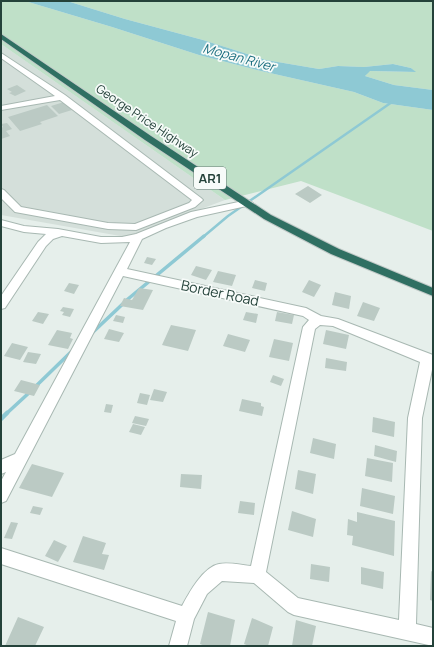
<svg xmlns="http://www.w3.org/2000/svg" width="434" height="647" font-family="Manrope,sans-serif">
  <rect width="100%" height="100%" fill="#e6efeb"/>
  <!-- built -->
  <path fill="#d4dfda" d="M1,44l224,156 -99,37 -125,-22z"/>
  <!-- green -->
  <path fill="#bfe0c8" d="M1,1h24l87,26 87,28 62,16 93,21 29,11 50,7v121l-132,-50 -76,19 -224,-156z
    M67,1h366v89l-39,-5 -29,-9 4,-5 46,1 -4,-4 -18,-4 -29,3 -26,-1 -19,3 -53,-9 -63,-20 -78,-21z"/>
  <!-- water -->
  <path fill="#8ec9d4" d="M25,1h42l58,18 78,21 63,20 53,9 19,-3 26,1 29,-3 18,4 5,4 -46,-1 -5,5 29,9 39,5v20l-50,-7 -29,-11 -93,-21 -62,-16 -87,-28z"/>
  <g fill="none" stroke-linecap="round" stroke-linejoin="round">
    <!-- stream-far2 -->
    <path stroke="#8ec9d4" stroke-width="2.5" d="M203,237l25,-21 164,-114"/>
    <!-- stream-far1 -->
    <path stroke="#8ec9d4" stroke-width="3.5" d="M92,333l36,-34 76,-63
      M35,387l36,-35
      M6,414l25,-23"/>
    <!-- stream -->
    <path stroke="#8ec9d4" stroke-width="4.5" d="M1,419l6,-6"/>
  </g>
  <!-- building -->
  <path fill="#bbcac4" d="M17,85l9,6 -11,5 -6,-3 3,-1 -5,-3z
    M64,102l8,8 -13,4 -8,-8z
    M47,105l11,11 -18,6 2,2 -22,7 -12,-14z
    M7,123l5,6 -6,2 4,5 -9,3v-11l2,-1 -2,-3z
    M308,186l14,9 -12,8 -15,-9z
    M147,257l9,2 -4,6 -8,-2z
    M196,266l16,4 -6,10 -15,-5z
    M218,271l18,4 -4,11 -19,-4z
    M255,280l12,3 -2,8 -13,-3z
    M309,280l12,5 -7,12 -12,-5z
    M69,283l10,2 -5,9 -10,-3z
    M139,288l14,2 -10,20 -23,-4 4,-8 8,2z
    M335,292l16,4 -2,13 -17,-4z
    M363,302l17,6 -6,13 -17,-5z
    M63,307l11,2 -4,8 -8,-2 2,-3 -4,-1z
    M38,312l11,2 -6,10 -11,-3z
    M246,312l12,2 -2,9 -13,-3z
    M277,312l17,3 -2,9 -17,-3z
    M116,315l9,2 -2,6 -10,-2z
    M171,325l25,5 -8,21 -26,-6z
    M109,329l15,4 -5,9 -15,-3z
    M57,330l15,3 -2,5 3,1 -5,10 -20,-4z
    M326,330l23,5 -3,14 -23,-5z
    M228,334l22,6 -5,12 -22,-6z
    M274,339l19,4 -4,18 -20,-4z
    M12,343l16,4 -8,13 -16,-4z
    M28,352l13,2 -5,10 -13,-2z
    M326,358l21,4 -1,9 -21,-3z
    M273,375l11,4 -3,7 -11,-4z
    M21,380l19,5 -6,11 -20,-5z
    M154,389l13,3 -4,10 -13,-2z
    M140,393l10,2 -3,10 -10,-2z
    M242,399l19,4v3l3,1 -2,9 -23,-5z
    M106,404l7,1 -2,8 -7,-1z
    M135,416l14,3 -3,7 -14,-3z
    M373,417l22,5 -1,15 -22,-5z
    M133,424l12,3 -4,8 -12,-3z
    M313,438l23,6 -2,15 -24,-6z
    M375,445l22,6 -1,11 -22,-6z
    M367,458l26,5 -1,19 -27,-6z
    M32,464l32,9 -12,24 -33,-9z
    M298,470l18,4 -3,20 -18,-5z
    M181,474l21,1 -1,14 -21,-2z
    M362,488l33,8 -2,18 -33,-8z
    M240,501l15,2 -1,12 -16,-2z
    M33,506l10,2 -3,7 -10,-2z
    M292,511l24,8 -3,18 -25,-7z
    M357,512l38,9 -1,35 -42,-11 1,-9 -6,-1 1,-16 9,3z
    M11,522l7,1 -6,16 -8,-1z
    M83,536l23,7 -4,11 7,1 -5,15 -31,-8z
    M54,540l13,6 -9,16 -13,-6z
    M311,564l19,3 -1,15 -19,-3z
    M361,567l23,5 -1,17 -22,-5z
    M431,571l2,1v29l-3,-1z
    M208,612l27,8 -5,26h-25l-5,-2z
    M18,617l26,10 -9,19h-30z
    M252,618l21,9 -5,19h-19l-5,-2z
    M296,620l20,6 -4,20h-20z"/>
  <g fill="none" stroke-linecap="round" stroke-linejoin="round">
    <defs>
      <path id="minor" d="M1,53l64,42 136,103 2,2 -8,7 -59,23 -28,-1 -93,-17 -14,-14v-9l3,1 17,17 87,16 27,1 54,-21 3,-3 -132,-100 -59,10v-4l54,-10 -54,-38z
        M248,200l5,3 -2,2 -54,12 -31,11 -24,11 -15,30 179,39 15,8 17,3 95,36v10l-11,53 -6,206 17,4v18l-139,-31 -6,-3 -34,-29 -32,-2 -15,13 -13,25 -7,27h-18l7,-25 -175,-57v-16l181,58c7,-13 21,-39 37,-42 9,-2 22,1 32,2l52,-239 6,-7 -6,-4 -180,-40 -117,225 -5,2v-22l5,-9 -5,2v-14l14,-6 115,-212 -29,1 -39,-7 -9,3 -7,7 -41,62 -4,1v-13l37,-54 8,-8 -22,-2 -23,-6v-6l23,6 34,3 43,8h21l14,-3 55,-22zM320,325l13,1 87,36 -12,56 -9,202 -101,-22 -32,-26 49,-243z"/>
      <path id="highway" d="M1,34l150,102 120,79 68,34 94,39v8l-102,-42 -67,-35 -119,-79 -144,-101z"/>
    </defs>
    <!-- minor casing -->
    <use href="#minor" stroke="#a8b8b2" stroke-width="2"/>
    <!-- highway casing -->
    <use href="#highway" stroke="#c2cac8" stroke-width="2"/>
    <!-- minor -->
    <use href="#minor" fill="#fff" fill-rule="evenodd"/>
    <!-- highway -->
    <use href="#highway" fill="#2f6f62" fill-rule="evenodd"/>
  </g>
  <g text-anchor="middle" stroke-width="3.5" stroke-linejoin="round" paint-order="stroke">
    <!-- far-street labels -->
    <g font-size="12" fill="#24423a" stroke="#f7fbf9">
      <text transform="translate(147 121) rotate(34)" y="4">George Price Highway</text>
    </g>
    <!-- far-water labels -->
    <g font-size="13" font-style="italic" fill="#1c6f80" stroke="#f7fbf9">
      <text transform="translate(239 57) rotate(15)" y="5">Mopan River</text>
    </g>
    <!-- shield labels -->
    <rect fill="#f7fbf9" stroke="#637a73" stroke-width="1" x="194" y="167" width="32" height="22" rx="3"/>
    <g font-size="13" font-weight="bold" fill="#24423a">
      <text x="210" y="183">AR1</text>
    </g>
    <!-- street labels -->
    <g font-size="14" fill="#24423a" stroke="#f7fbf9">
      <text transform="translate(220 293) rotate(12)" y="5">Border Road</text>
    </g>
  </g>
  <!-- border -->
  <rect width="434" height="647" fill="none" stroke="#24423a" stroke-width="4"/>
</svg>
